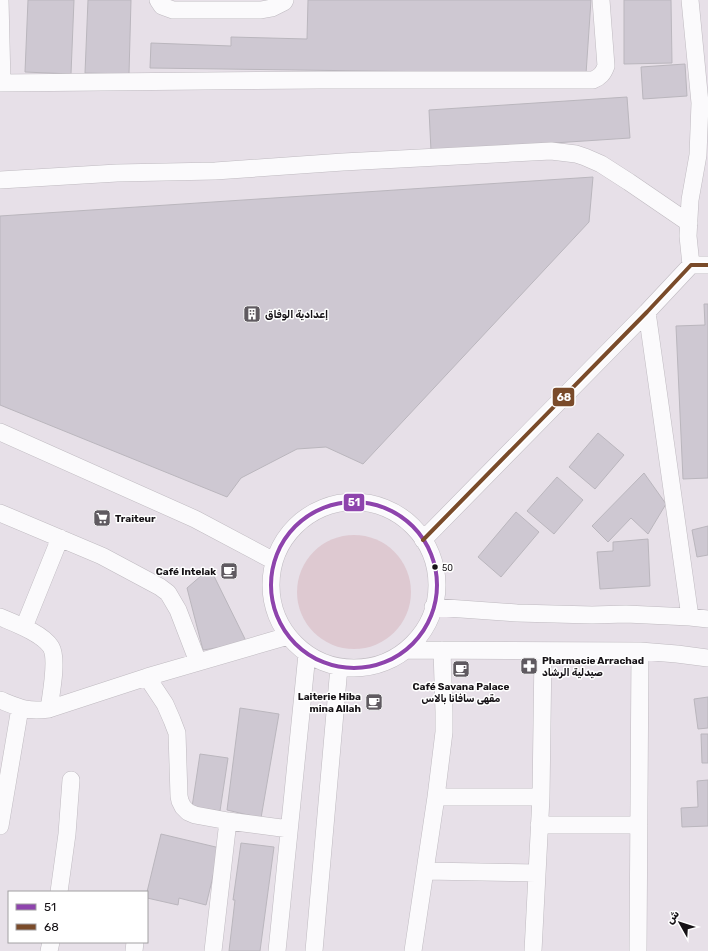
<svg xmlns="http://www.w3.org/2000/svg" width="708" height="951" font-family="Rubik,'Noto Sans Arabic',sans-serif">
  <rect width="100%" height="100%" fill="#e7e0e8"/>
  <!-- green -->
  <path fill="#dec9d1" d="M297 592a57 57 0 1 1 114 0a57 57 0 1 1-114 0Z"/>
  <!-- building -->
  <path fill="#cec8d2" stroke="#bab6bd" d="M28,0h46l-3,74 -46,-2z
    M88,0h43l-2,74 -44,-1z
    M308,0h283l-5,74 -436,-6 1,-25 80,3v-9l76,2z
    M624,0h47l1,63 -48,1z
    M685,64l2,32 -44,3 -2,-32z
    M627,97l3,41 -199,13 -2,-41z
    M593,177l-4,45 -226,242 -37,-17 -29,2 -56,29 -14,19 -227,-92v-189z
    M704,304h4v174l-25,1 -7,-153 29,-1z
    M598,433l26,22 -29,34 -26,-22z
    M644,473l22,31 -18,30 -17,-16 -23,24 -16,-16z
    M557,477l26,23 -29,34 -27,-23z
    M516,512l23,20 -38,45 -23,-20z
    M708,526v29l-11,2 -5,-27z
    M648,539l2,47 -50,3 -3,-37 16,-1v-9z
    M210,568l37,75 -44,7 -16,-62z
    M708,697v31l-10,1 -4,-30z
    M240,708l39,6 -18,104 -34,-8z
    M701,734h7v29h-6z
    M200,754l28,4 -8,53 -28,-4z
    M708,780v46l-26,1 -1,-19 17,-1 -1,-26z
    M161,834l59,14 -14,57 -27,-7 -1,7 -31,-7v-6z
    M241,843l33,4 -14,104h-31l6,-51h-2z"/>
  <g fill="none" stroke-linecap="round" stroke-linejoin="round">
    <defs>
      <path id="street" d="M0,0l2,83
        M158,0l4,6 11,4h88l11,-2 12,-6 1,-2
        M690,0l10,103 -2,52 -8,45 -2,36 3,29
        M0,83l319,-3h274c7,-3 10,-6 13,-14l-5,-66
        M0,180l117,-7 98,-2 128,-9 208,-11 25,3 9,3 16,7 28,18 60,41
        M647,312l43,305
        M0,432l195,87 79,42
        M271 585a83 83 0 1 1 166 0a83 83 0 1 1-166 0Z
        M0,513l102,43 58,31 8,6 10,17 20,52
        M423,540l224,-228 44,-47h17
        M433,607l84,6 75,2 34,-1 64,3 18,2
        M0,617c14,6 42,16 51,30 7,12 0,47 -2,62
        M24,627l36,-89
        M406,650l234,1 37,3 31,4
        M147,677l18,27 7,16 5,13 2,63 1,5 3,6 5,5 7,3 33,6 61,8
        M0,700c20,8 27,12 49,9l98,-32 141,-41
        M436,797h105
        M539,825h100
        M0,826l20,-118
        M425,871l111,2
        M59,892l8,-58 4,-54
        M49,951l2,-9
        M134,951l1,-9
        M213,951l15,-130
        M277,951l30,-297
        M314,951l25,-284
        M413,951l23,-154 8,-65v-20l-2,-62
        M533,951l8,-154 2,-146
        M638,951l2,-300"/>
    </defs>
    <!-- street casing -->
    <use href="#street" stroke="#bfbac0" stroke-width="18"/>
    <!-- street -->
    <use href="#street" stroke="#fbfafc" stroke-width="17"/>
    <defs>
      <path id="bus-1" d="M271 585a83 83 0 1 1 166 0a83 83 0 1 1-166 0Z"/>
      <path id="bus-2" d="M423,540l224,-228 44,-47h17"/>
    </defs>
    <!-- bus-1 casing -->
    <use href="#bus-1" stroke="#fff" stroke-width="7"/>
    <!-- bus-2 casing -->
    <use href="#bus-2" stroke="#fff" stroke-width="7"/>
    <!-- bus-1 -->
    <use href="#bus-1" stroke="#8e44ad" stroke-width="4"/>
    <!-- bus-2 -->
    <use href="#bus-2" stroke="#7a4b2a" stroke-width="4"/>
  </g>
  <!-- icons -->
  <defs>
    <symbol id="building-square" viewBox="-11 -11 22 22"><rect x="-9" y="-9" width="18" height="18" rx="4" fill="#5f5a60" stroke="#fff"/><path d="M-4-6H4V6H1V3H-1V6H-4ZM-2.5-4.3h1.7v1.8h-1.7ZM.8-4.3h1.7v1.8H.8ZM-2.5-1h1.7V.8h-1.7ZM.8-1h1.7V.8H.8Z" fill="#fff"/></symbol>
    <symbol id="supermarket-square" viewBox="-11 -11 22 22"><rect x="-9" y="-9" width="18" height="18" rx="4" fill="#5f5a60" stroke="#fff"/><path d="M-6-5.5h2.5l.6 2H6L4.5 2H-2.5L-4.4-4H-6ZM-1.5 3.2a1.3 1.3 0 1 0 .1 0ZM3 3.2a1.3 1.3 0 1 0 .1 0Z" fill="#fff"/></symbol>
    <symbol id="cafe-square" viewBox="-11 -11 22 22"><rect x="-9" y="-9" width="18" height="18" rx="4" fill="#5f5a60" stroke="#fff"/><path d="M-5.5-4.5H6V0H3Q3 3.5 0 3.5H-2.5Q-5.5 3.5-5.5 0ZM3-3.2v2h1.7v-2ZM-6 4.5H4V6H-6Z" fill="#fff"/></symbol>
    <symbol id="pharmacy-square" viewBox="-11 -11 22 22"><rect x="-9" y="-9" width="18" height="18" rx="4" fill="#5f5a60" stroke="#fff"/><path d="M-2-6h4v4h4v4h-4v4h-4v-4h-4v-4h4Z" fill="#fff"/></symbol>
  </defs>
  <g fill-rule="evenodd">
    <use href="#building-square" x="242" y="304" width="20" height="20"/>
    <use href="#supermarket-square" x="92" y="508" width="20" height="20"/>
    <use href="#cafe-square" x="219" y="561" width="20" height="20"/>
    <use href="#pharmacy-square" x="519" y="656" width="20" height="20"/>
    <use href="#cafe-square" x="451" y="659" width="20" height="20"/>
    <use href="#cafe-square" x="364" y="692" width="20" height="20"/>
  </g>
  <!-- markers -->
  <circle fill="#161216" stroke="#fff" stroke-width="1.5" cx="435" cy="567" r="3.5"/>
  <g text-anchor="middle" stroke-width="3" stroke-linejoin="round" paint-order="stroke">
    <!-- bus labels -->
    <g font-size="9" fill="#161216" stroke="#fff" text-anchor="start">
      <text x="442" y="571">50</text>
    </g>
    <!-- poi labels -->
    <g font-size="10" font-weight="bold" fill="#161216" stroke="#fff" text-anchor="start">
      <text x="265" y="318">إعدادية الوفاق</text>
      <text x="115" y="522">Traiteur</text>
      <text x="216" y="575" text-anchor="end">Café Intelak</text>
      <text x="542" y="664">Pharmacie Arrachad<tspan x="542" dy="12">صيدلية الرشاد</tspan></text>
      <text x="461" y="690" text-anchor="middle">Café Savana Palace<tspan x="461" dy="12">مقهى سافانا بالاس</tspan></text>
      <text x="361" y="700" text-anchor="end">Laiterie Hiba<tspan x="361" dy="12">mina Allah</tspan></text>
    </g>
  </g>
  <g stroke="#fff" stroke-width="1.5">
    <rect x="552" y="387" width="23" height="20" rx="4" fill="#7a4b2a"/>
    <rect x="343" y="493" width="22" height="19" rx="4" fill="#8e44ad"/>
  </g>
  <g font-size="11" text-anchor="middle" font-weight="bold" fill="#fff">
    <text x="564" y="401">68</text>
    <text x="354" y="506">51</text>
  </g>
  <!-- legend -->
  <rect x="8" y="891" width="140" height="52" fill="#ffffff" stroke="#a2a0a2"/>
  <rect x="16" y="904" width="20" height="6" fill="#8e44ad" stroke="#a2a0a2"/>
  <text x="44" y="911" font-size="12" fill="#161216">51</text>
  <rect x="16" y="924" width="20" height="6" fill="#7a4b2a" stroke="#a2a0a2"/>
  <text x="44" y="931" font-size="12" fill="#161216">68</text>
  <!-- north arrow -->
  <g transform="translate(680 923) rotate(309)" stroke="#ffffff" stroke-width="3" paint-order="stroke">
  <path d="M0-3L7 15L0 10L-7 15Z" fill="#161216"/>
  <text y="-6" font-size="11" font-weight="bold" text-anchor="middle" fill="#161216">ش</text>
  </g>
</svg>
